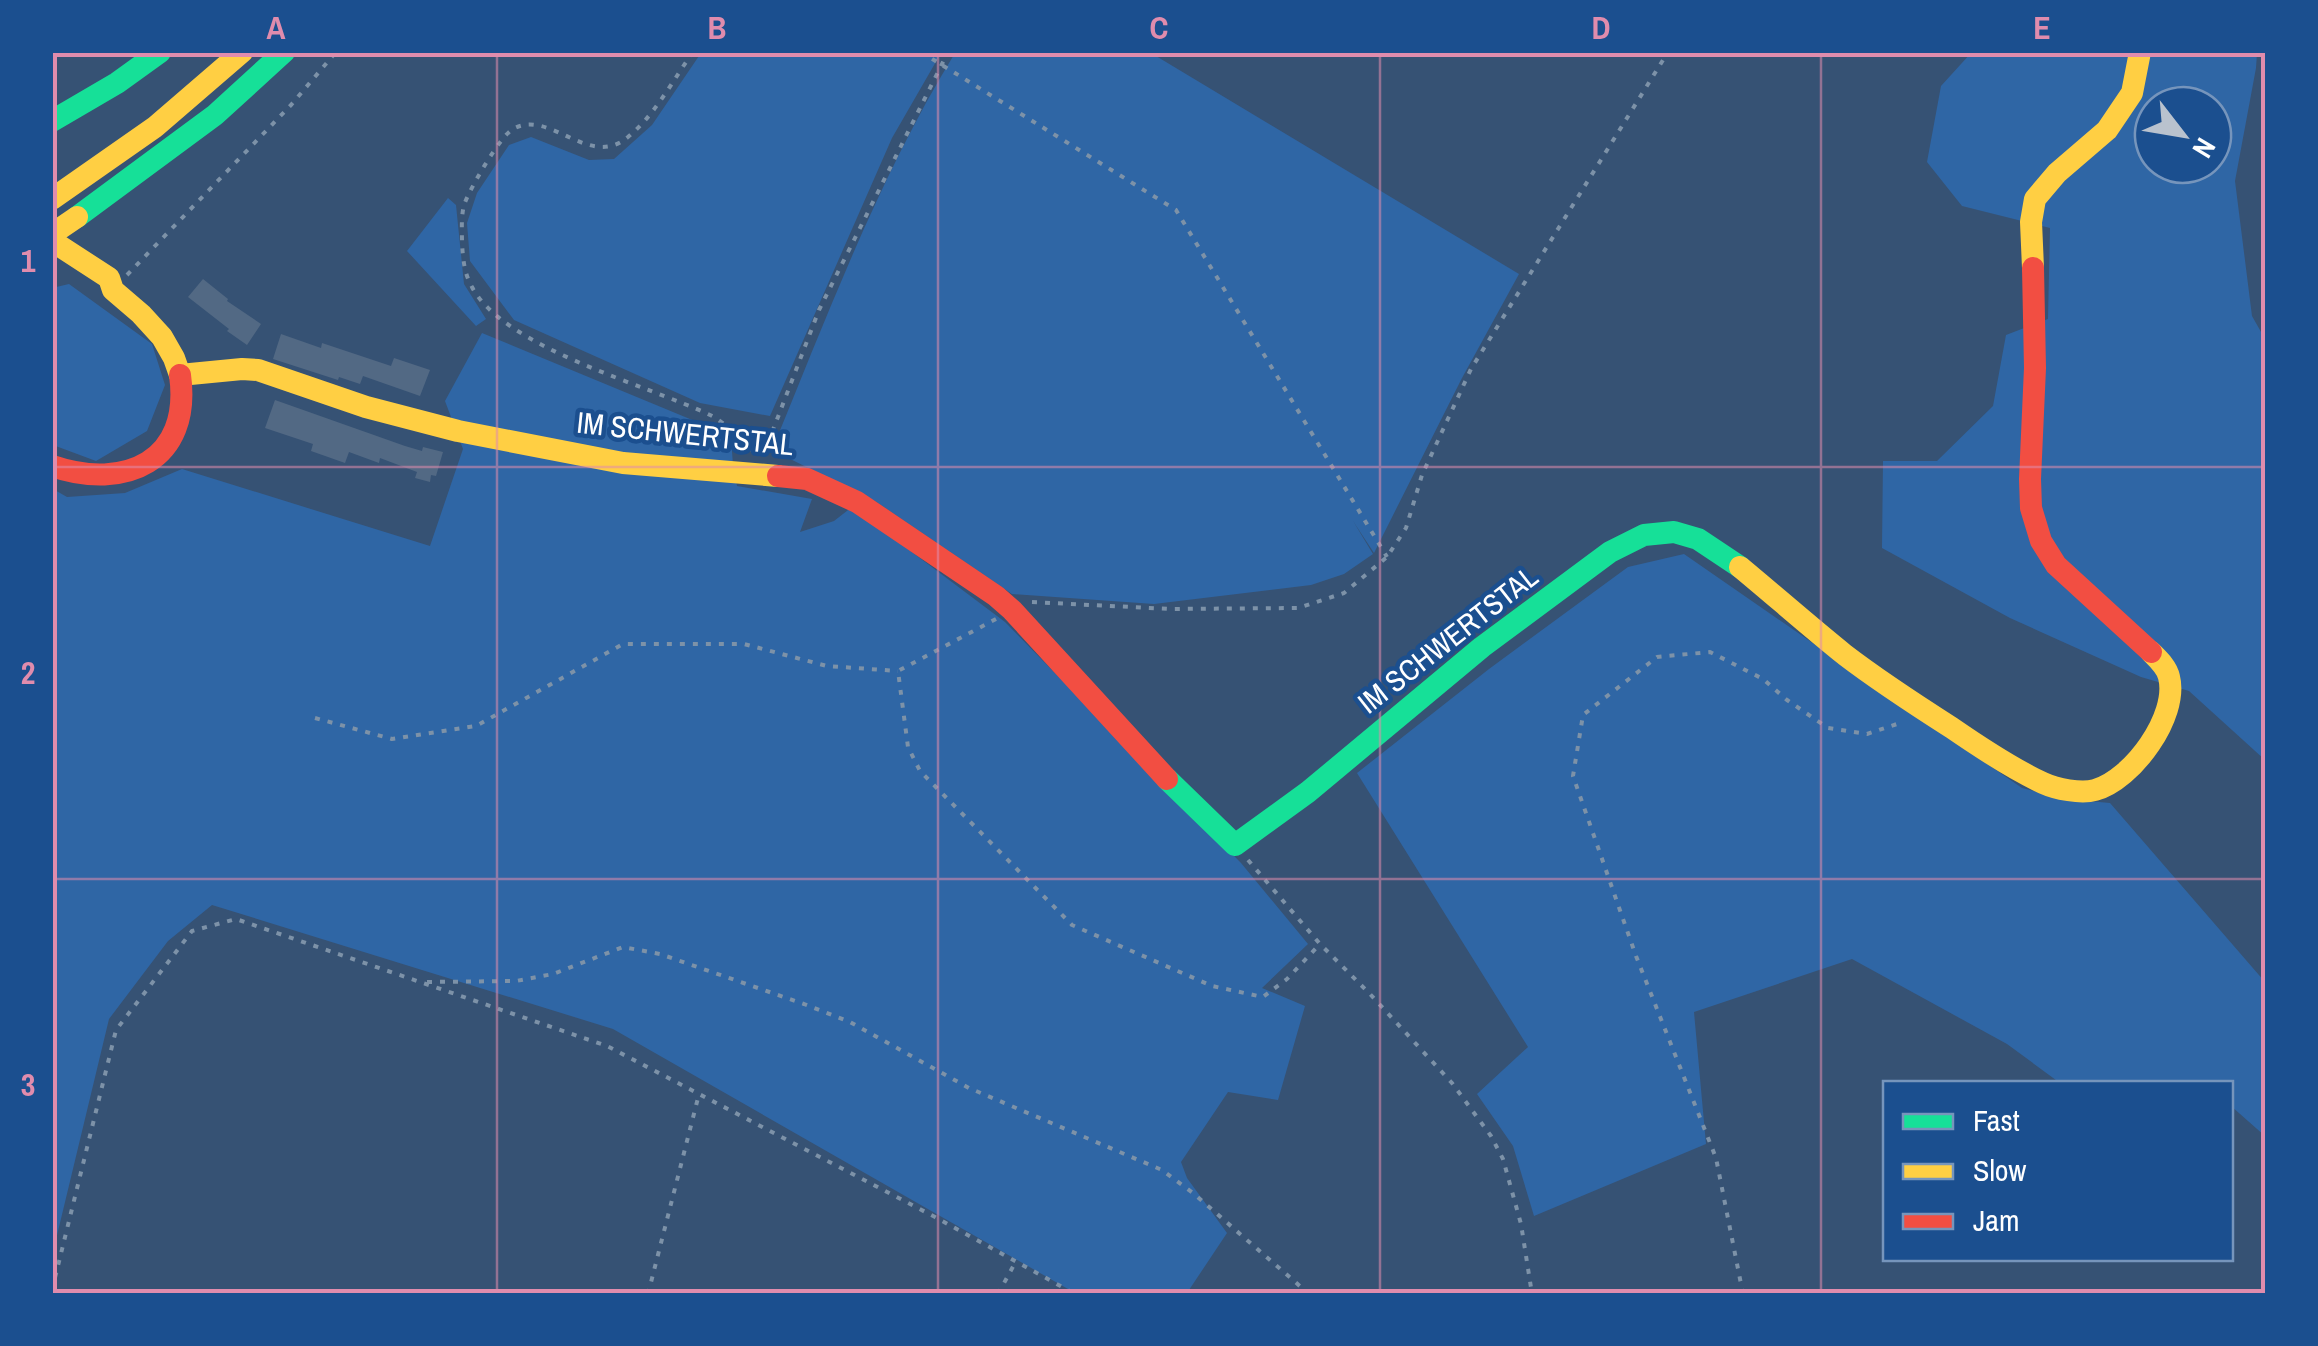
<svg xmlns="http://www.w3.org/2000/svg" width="2318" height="1346" font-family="'Archivo Narrow',sans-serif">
  <rect width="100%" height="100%" fill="#365274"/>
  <!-- green -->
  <path fill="#2f66a5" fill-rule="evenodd" d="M701,53h240l-49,85 -122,278 -70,-13 -186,-83 -44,-59 -3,-38 10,-30 32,-48 22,-8 58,23 25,-1 38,-34z
    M955,53h196l368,221 -57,104 -88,175 -21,-32 20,33 -29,20 -33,11 -157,19 -142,-10 -137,-93 -103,-51c55,-134 107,-273 183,-397z
    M1971,53h286l-1,15 -21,113 17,135 13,23v421l-76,-69 -48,-14 -131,-59 -128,-70 1,-87h54l56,-55 13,-71 42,-16 2,-91 -88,-22 -35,-44 14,-76zM2153,105h60v60h-60z
    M448,198l8,7 8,79 22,35 -10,7 -69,-75z
    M69,284l83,60 13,41 -18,46 -51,30 -43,-16 -1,-157z
    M482,333l249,103 2,30 4,20 75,13 -12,33 34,-11 18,-14 153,115 236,241 67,81 -46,44 43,18 -27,94 -50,-8 -47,70 6,16 40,55 -40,60h-112l-462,-264 -401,-124 -44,36 -59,78 -56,233v-763l14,8 58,-4 57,-24 248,77 33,-97 -18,-48z
    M1684,554l338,234 44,11 44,4 155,179v154l-34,-30 -1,-22 -170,-1 -53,-39 -155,-85 -158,53 12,132 -172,72 -21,-70 -36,-52 51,-47 -171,-274 132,-104 139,-102z"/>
  <!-- building -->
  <path fill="#526984" d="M203,279l25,20 -1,2 34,23 -14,21 -20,-14 2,-2 -41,-32z
    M281,334l40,14 1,-5 69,23 3,-8 36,12 -10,26 -57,-20 -3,8 -21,-7 -1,3 -65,-21z
    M275,400l130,46 17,5 1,-4 20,5 -7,24 -5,-1 -1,7 -15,-4 2,-6 -37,-14 -1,5 -30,-11 -4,11 -34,-12 2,-7 -48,-16z"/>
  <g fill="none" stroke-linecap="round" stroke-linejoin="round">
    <!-- path -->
    <path stroke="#7d92a8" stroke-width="4" stroke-dasharray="5 8" stroke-linecap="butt" d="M693,52c-20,28 -38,63 -65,85 -39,33 -78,-29 -115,-8 -13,7 -44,61 -49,76 -3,12 -2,25 -2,38 1,16 2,30 10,44 32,61 175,98 238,128 17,8 32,27 46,40
      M921,52l255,158 211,347
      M127,275l164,-170 45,-53
      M763,456l56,-146 129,-258
      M1032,602l138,7 128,-1 46,-15 43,-36 19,-29 16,-53 49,-106 197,-317
      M996,619l-98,52 10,76 12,24 152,154 140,61 51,11 24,-18 33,-35
      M315,718l77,21 84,-13 147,-82h121l83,22 71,5
      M1248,860l72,84 50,50 82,89 39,53 12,23 18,65 11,70
      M427,982l89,-1 37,-7 70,-27 37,7 144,50 46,18 119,66 193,82 31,23 116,101
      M52,1290l64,-260 76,-99 44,-12 371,127 328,171 140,77
      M648,1294l51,-200
      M998,1294l17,-31
      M1743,1294l-27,-136 -80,-202 -63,-180 10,-61 74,-58 53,-5 53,27 24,21 41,28 39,6 36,-12"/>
    <!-- fast -->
    <path stroke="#16e098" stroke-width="22" d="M52,121l65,-38 43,-31
      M77,217l138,-102 69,-63
      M1167,779l68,66 73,-53 174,-145 128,-95 34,-17 30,-3 24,7 42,28"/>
    <!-- slow -->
    <path stroke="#ffcf43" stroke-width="22" d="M52,199l103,-72 87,-75
      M52,241l57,37 4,12 28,24 21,23 12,21 6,17 62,-6 16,1 108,37 92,24 165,32 155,13
      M2033,268l-2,-46 4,-23 22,-26 50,-43 25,-37 8,-41
      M1740,567c35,29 69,59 105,88 34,26 71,50 107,73 29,20 59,40 91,55 13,6 38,11 52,7 37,-10 84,-74 74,-113 -2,-10 -11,-18 -18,-25"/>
    <!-- jam -->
    <path stroke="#f24e42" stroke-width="22" d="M2033,268l2,100 -5,111 1,29 10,33 15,24 95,87
      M52,466c73,25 140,-5 128,-91
      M778,476l29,3 50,23 139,94 16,14 155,169"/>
    <!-- slow-bridge -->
    <path stroke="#ffcf43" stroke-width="22" d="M52,234l25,-17"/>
  </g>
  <!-- grid -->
  <path fill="none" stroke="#e08cad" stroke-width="2.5" stroke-opacity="0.55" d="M497,52v1242M938,52v1242M1380,52v1242M1821,52v1242M52,467h2214M52,879h2214"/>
  <g text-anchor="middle" stroke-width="9" stroke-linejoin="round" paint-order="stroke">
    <!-- street labels -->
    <g font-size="30" fill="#fff" stroke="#1b4f8f">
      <text transform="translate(685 434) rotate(6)" y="10">IM SCHWERTSTAL</text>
      <text transform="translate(1448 640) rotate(-38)" y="10">IM SCHWERTSTAL</text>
    </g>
  </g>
  <!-- border -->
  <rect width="2318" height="1346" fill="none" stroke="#1b4f8f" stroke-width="110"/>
  <!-- legend -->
  <rect x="1883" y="1081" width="350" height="180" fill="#1b4f8f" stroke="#7695bc" stroke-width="2.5"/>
  <rect x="1903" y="1114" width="50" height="15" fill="#16e098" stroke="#7695bc" stroke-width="2.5"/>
  <text x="1973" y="1131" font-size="30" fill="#ffffff">Fast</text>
  <rect x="1903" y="1164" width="50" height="15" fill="#ffcf43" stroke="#7695bc" stroke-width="2.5"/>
  <text x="1973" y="1181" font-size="30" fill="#ffffff">Slow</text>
  <rect x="1903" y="1214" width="50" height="15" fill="#f24e42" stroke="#7695bc" stroke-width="2.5"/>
  <text x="1973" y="1231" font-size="30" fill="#ffffff">Jam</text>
  <!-- north arrow -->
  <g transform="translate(2183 135) rotate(121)"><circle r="48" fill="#1b4f8f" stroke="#7695bc" stroke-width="2.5"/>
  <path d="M0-8L18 38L0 25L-18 38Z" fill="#b9c2ce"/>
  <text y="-15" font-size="28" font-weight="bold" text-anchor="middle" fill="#ffffff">N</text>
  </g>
  <rect x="55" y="55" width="2208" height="1236" fill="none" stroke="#e08cad" stroke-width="4"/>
  <g font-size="32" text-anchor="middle" font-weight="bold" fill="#e08cad">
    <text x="276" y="39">A</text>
    <text x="717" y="39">B</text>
    <text x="1159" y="39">C</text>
    <text x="1601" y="39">D</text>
    <text x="2042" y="39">E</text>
    <text x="28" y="272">1</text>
    <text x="28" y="684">2</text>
    <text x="28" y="1096">3</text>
  </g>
</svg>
